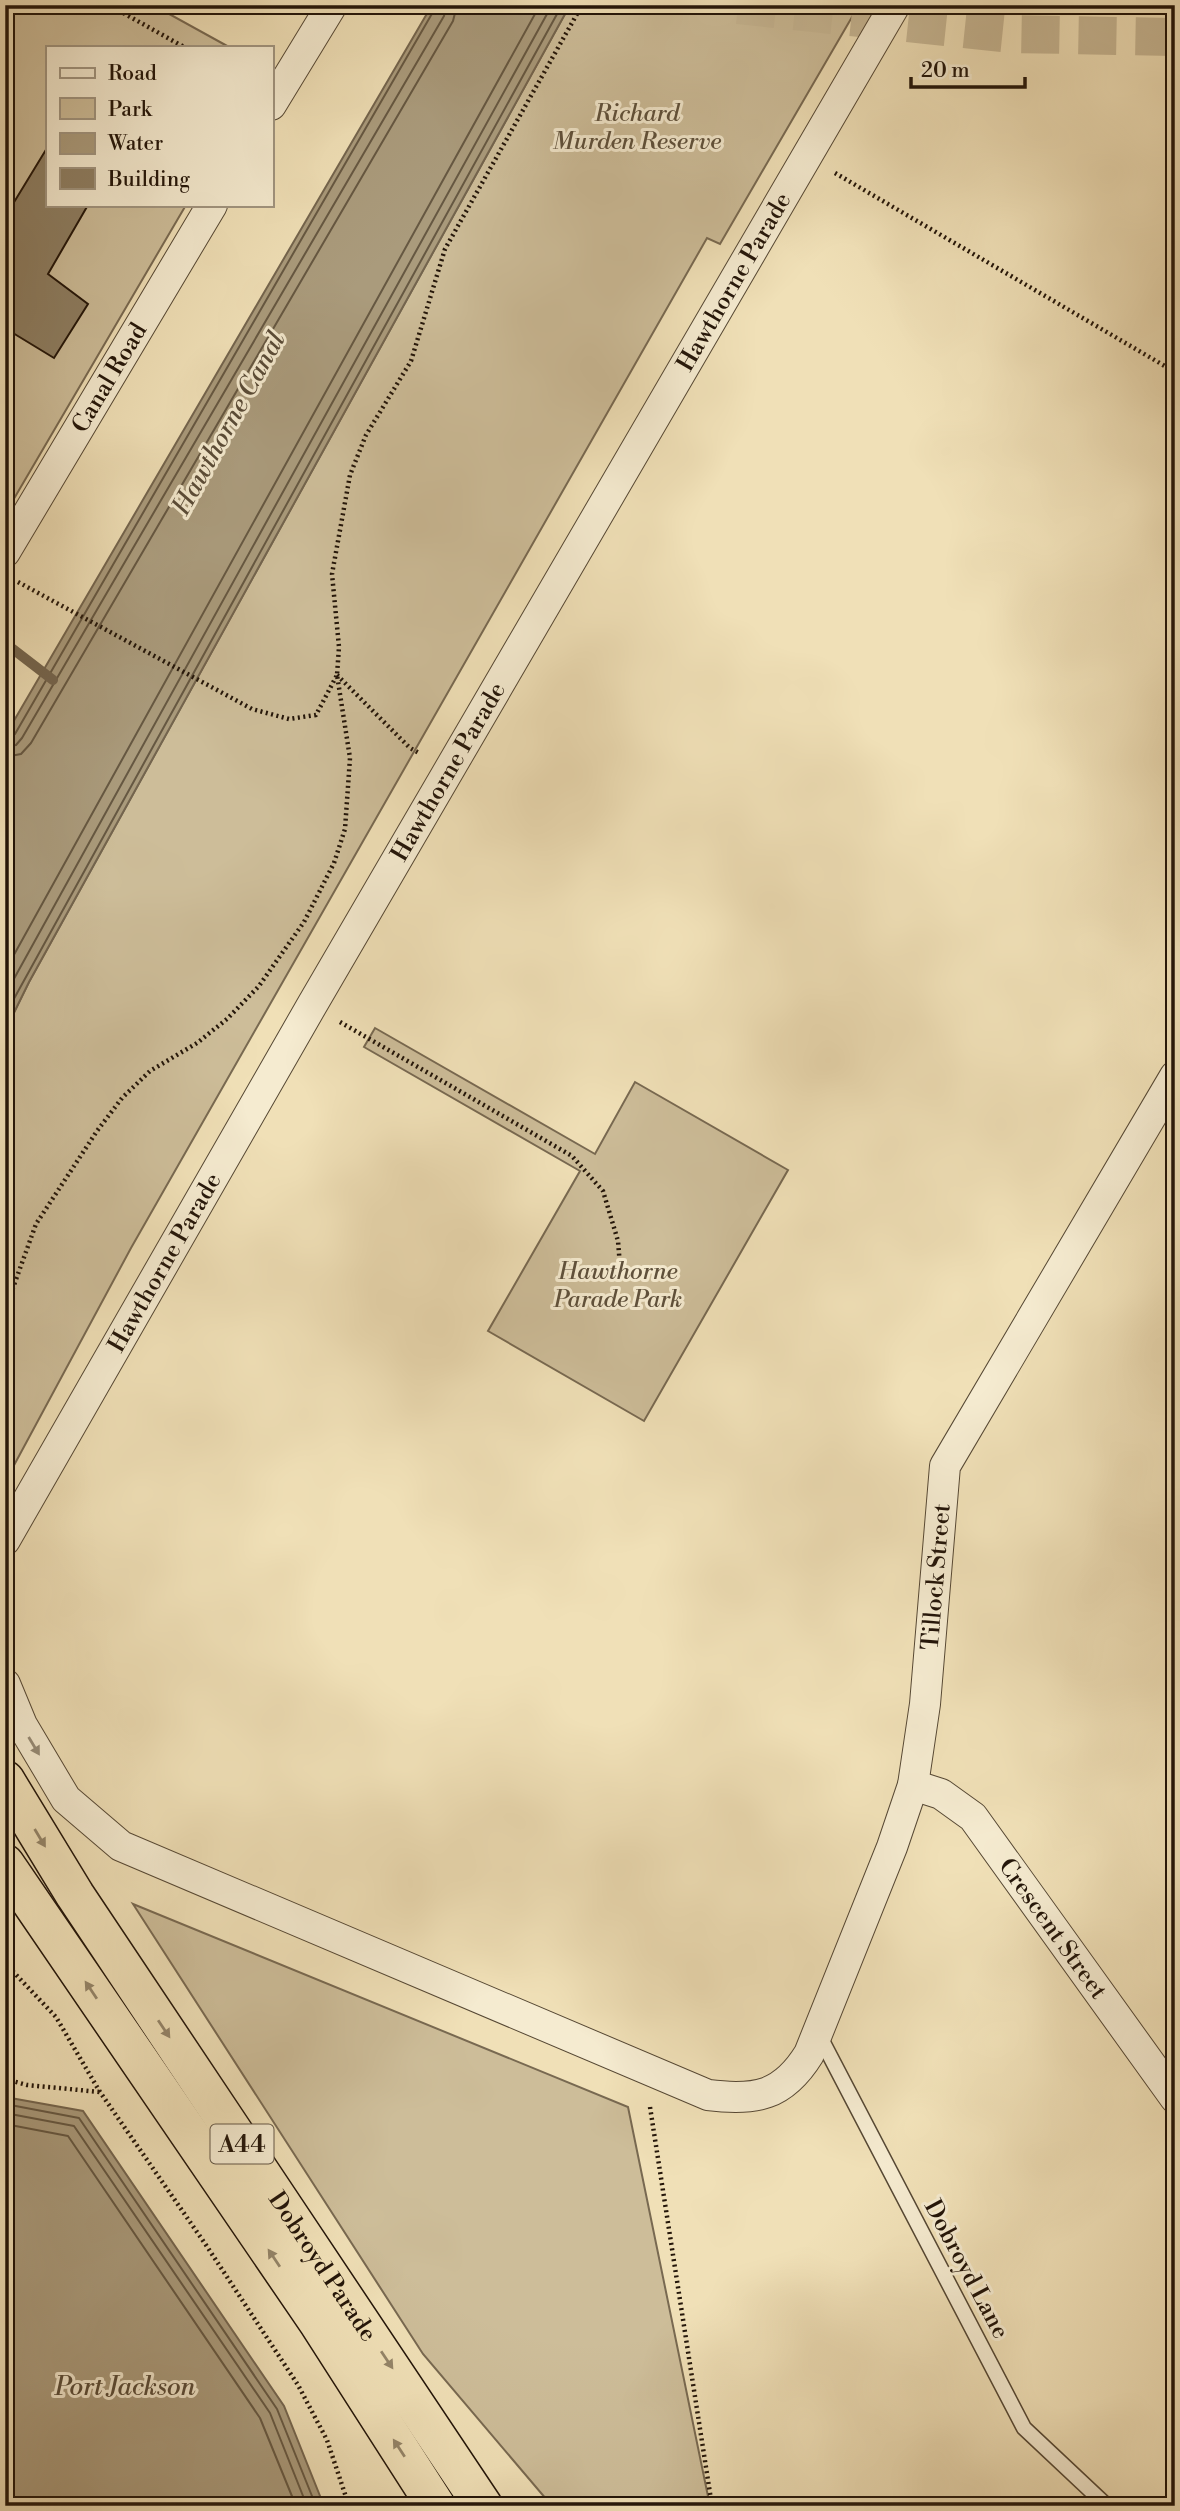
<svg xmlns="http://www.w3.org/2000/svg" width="1180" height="2511" font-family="'Libre Bodoni',serif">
  <rect width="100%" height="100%" fill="#f0e0b7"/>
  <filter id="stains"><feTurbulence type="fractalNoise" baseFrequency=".00286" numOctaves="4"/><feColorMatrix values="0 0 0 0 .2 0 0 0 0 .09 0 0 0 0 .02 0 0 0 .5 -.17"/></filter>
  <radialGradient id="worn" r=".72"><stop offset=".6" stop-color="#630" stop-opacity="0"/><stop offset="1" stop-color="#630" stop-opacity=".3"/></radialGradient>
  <!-- green -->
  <path fill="#cdbd99" stroke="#786951" stroke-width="2" d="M5,5h148l76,42h-182v158h139l-181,309z
    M570,5h289l-139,239 -13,-6 -576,1010 -126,234v-451l24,-49z
    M375,1028l220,126 40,-72 153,88 -144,251 -156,-90 92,-160 -216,-124z
    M133,1904l495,203 82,399h-158l-129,-152z"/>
  <!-- water -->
  <path fill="#aa9b7c" stroke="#74654e" stroke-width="2" d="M432,5h138l-541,977 -24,49v-295z
    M5,2097l78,14 201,295 40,100h-319z"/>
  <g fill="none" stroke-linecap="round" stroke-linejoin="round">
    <!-- shore -->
    <path stroke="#665842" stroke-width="2" d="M5,738l10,-4 422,-729
      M5,747l11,-2 6,-7 422,-722 2,-11
      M5,757l16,-3 10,-11 422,-722 4,-16
      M5,971l535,-966
      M5,995l547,-990
      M5,1015l557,-1010
      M5,2104l74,14 198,291 39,97
      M5,2113l69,13 196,287 37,93
      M5,2124l63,12 192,282 36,88"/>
    <!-- stream -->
    <path stroke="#74654e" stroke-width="10" d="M5,643l48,37"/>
  </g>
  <!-- building -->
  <path fill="#8e7f63" stroke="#231509" stroke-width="2" d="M47,148v57h41l-40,69 40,30 -34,54 -46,-28 -3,4v-117z"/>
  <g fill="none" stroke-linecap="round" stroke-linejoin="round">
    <!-- highway-tunnel -->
    <path stroke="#c7b794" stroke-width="38" stroke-dasharray="38 19" stroke-linecap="butt" d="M738,5l274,29 163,3"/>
    <defs>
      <path id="lane" d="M818,2033l206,395 83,78"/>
      <g id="street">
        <path d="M271,105l61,-100"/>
        <path id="s1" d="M5,552l207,-347"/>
        <path id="s2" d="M5,1540l307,-535 583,-1000"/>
        <path id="s3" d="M5,1684l17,41 44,74 55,47 587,249c48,6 75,1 101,-41l83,-207 21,-62 12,-81 20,-238 230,-390"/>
        <path id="s4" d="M913,1785l28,9 32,23 202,281"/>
      </g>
      <g id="highway">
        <path id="s5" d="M5,1780l70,115 408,611"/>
        <path d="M5,1864l313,458 118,184"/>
      </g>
    </defs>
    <!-- lane casing -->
    <use href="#lane" stroke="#564834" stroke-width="17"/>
    <!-- street casing -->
    <use href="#street" stroke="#564834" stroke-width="32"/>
    <!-- highway casing -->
    <use href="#highway" stroke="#231509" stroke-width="41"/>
    <!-- path -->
    <path stroke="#231509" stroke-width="4.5" stroke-dasharray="2 3.5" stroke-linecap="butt" d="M109,5l75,42
      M835,173l340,199
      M18,582l234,127 37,10 27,-4 21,-40
      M337,675l73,73 9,5
      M340,1022l232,134 31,35 15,50 3,37
      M5,1310l31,-86 61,-93 25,-33 28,-27 47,-28 30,-24 32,-33 45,-64 30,-59 11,-34 5,-71 -13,-83 2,-28 -7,-73 18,-99 16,-40 45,-74 34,-112 137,-244
      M5,1963l51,54 44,75 106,153 92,140 29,55 22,66
      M5,2079l22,6 73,7
      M650,2107l62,399"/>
    <!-- lane -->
    <use href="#lane" stroke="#f5ebd0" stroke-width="14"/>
    <!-- street -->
    <use href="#street" stroke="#f5ebd0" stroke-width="30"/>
    <!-- highway -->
    <use href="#highway" stroke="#f0e0b7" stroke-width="38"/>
  </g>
  <!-- one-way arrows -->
  <defs><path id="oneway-solid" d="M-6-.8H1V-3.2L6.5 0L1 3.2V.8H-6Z" transform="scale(1.75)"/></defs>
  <use fill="#968b76" href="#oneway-solid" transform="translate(34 1746) rotate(59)"/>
  <g fill="#948569">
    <use href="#oneway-solid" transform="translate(40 1838) rotate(59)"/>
    <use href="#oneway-solid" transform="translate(91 1990) rotate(-124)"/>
    <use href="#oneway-solid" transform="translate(164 2029) rotate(56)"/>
    <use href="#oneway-solid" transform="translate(274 2258) rotate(-124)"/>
    <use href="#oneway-solid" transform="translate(387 2360) rotate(56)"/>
    <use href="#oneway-solid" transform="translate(399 2448) rotate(-123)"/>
  </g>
  <g text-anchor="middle" stroke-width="6" stroke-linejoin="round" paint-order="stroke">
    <!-- shield labels -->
    <rect fill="#f5ebd0" stroke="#625545" stroke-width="2" x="210.5" y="2124.5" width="63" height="39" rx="5"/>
    <g font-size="23" font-weight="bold" fill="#231509">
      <text x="242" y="2152">A44</text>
    </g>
    <!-- park labels -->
    <g font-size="24" font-style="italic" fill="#5e503b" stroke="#f5ebd0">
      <text x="637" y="121">Richard<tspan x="637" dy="28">Murden Reserve</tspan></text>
      <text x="618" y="1279">Hawthorne<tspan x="618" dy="28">Parade Park</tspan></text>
    </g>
    <!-- street labels -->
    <g font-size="24" fill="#231509" stroke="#f5ebd0">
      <text dy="8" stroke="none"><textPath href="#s2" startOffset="1454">Hawthorne Parade</textPath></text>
      <text dy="8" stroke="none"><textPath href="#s1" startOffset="203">Canal Road</textPath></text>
      <text dy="8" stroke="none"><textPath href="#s2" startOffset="887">Hawthorne Parade</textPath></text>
      <text dy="8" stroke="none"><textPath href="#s2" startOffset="320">Hawthorne Parade</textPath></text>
      <text dy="8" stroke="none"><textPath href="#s3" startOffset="1456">Tillock Street</textPath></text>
      <text dy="8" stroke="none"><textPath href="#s4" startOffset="206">Crescent Street</textPath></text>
      <text dy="8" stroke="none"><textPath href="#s5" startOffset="581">Dobroyd Parade</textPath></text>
      <text transform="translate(967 2269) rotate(62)" y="8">Dobroyd Lane</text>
    </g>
    <!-- water labels -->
    <g font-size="26" font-style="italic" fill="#594b37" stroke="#f5ebd0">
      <text transform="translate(228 423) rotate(-61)" y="9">Hawthorne Canal</text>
      <text x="125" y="2395">Port Jackson</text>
    </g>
  </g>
  <!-- margin -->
  <rect width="1180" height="2511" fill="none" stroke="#f0e0b7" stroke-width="28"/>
  <rect x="7" y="7" width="1166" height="2497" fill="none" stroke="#231509" stroke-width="3.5"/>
  <rect x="14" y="14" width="1152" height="2483" fill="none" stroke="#231509" stroke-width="2"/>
  <!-- legend -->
  <rect x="46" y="46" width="228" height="161" fill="#f5ebd0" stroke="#a19580" stroke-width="2"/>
  <rect x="60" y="68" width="35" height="10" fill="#f5ebd0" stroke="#a19580" stroke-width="2"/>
  <text x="108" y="80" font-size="21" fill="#231509">Road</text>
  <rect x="60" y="98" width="35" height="21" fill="#cdbd99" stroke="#a19580" stroke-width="2"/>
  <text x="108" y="116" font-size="21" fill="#231509">Park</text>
  <rect x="60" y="133" width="35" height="21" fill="#aa9b7c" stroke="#a19580" stroke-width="2"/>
  <text x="108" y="150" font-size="21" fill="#231509">Water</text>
  <rect x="60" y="168" width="35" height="21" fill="#8e7f63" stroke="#a19580" stroke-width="2"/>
  <text x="108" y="186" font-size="21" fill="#231509">Building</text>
  <!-- scale -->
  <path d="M911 77v10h114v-10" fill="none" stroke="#231509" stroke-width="3.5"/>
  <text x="921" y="77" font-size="21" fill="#231509" stroke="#f5ebd0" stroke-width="5" paint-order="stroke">20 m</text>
  <rect width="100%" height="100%" filter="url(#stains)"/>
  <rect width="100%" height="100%" fill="url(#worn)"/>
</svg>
